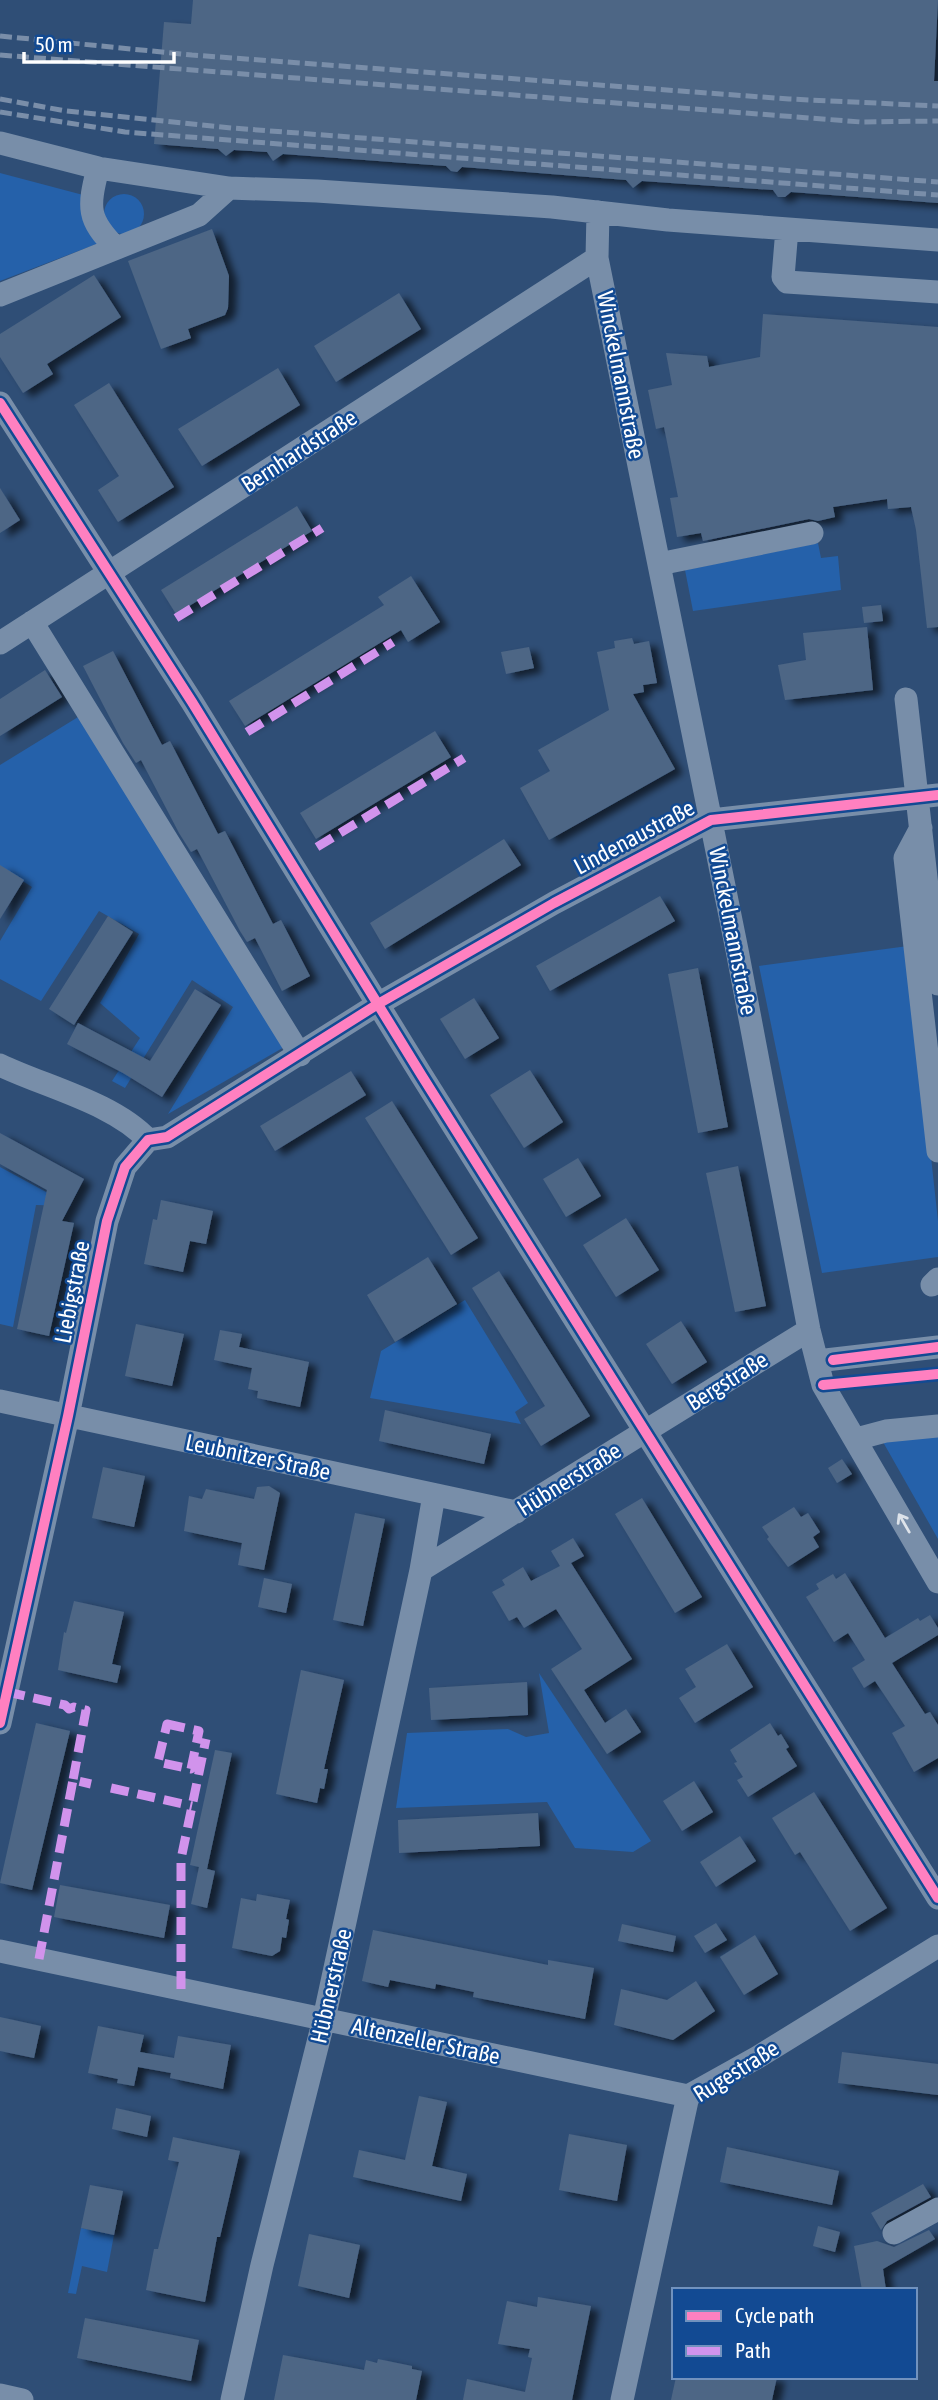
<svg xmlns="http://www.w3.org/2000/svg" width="938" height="2400" font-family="'Asap Condensed',sans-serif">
  <defs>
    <filter id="shadow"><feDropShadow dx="8" dy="4.5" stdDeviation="3.5" flood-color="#0009"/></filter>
  </defs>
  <rect width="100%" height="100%" fill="#2f4e76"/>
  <!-- green -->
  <path fill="#2561aa" d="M0,173l87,23 15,46 -102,39z
    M104 214a20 20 0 1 1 40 0a20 20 0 1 1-40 0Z
    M818,543l3,15 17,-2 3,34 -148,21 -8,-41z
    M83,714l203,332 -118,68 65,-107 -41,-27 -67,108 -13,-7 28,-43 -40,-35 39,-69 -40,-23 -58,90 -41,-22v-38l32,-54 -32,-20v-102z
    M908,946l30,275v36l-116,16 -63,-307z
    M0,1167l72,39 -36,-1 -23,122 -13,-3z
    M465,1300l63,103 -13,9 6,12 -151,-26 11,-47z
    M938,1435v104l-55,-97z
    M539,1673l112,168 -18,11 -58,-4 -28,-46 -151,6 11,-75 101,-4 18,8 23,-4z
    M81,2228l33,7 -7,37 -25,-6 -6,28 -8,-1z"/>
  <!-- building -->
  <path fill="#4d6685" filter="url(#shadow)" d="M193,0h745l-4,81h4v122l-147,-11 -6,5h-7l-5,-7 -131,-9 -9,7 -7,-8 -164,-13 -5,5 -6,-1 -5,-5 -163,-12 -10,7 -6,-9 -33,-2 -8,6 -8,-7 -64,-5 10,-122 27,2z
    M212,229l17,47 -1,32 -3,7 -37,14 3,9 -30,11 -33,-88z
    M94,275l27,42 -74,47 6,10 -30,19 -23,-36v-23z
    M399,293l22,36 -85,53 -22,-36z
    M763,314l175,13v300l-11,1 -11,-98 -5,-23 -23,2 -1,-10 -54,8 2,10 -17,4 -9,-2 -106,22 -2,-8 -24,4 -7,-39 8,-1 -14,-70 -8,2 -8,-39 24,-5 -6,-32 41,3 2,11 51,-10z
    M278,368l22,37 -98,61 -24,-37z
    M109,383l65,104 -56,35 -20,-32 21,-14 -45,-71z
    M0,488l20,32 -20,13z
    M297,506l15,25 -136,83 -15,-24z
    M411,576l29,46 -32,20 -7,-12 -156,96 -16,-25 155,-96 -6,-8z
    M881,605l2,16 -19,2 -2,-16z
    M867,627l6,63 -88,10 -7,-35 28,-5 -3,-27z
    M632,638l2,6 15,-3 8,42 -14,2 1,7 -11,2 42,75 -126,71 -29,-52 30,-17 -12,-21 71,-40 -12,-58 18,-4 -1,-7z
    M529,647l5,21 -28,6 -5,-22z
    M113,651l49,94 8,-4 48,93 7,-3 48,93 8,-4 29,56 -28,15 -27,-53 -8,4 -7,-11 -43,-82 -6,3 -12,-19 -38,-73 -5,3 -13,-20 -40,-77z
    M45,670l17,27 -62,39v-37z
    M435,731l16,26 -135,82 -16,-26z
    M504,839l17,26 -136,84 -15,-26z
    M0,865l24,15 -24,39z
    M660,896l15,25 -125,70 -14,-25z
    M108,916l25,16 -59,93 -25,-16z
    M698,968l30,159 -30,6 -30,-159z
    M195,989l26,16 -59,92 -39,-24 -56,-29 11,-21 72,38z
    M474,998l25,40 -34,21 -25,-40z
    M530,1070l33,52 -39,26 -34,-53z
    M351,1071l15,24 -91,56 -15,-25z
    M392,1101l86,137 -27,17 -86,-137z
    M0,1133l84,46 -22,42 12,2 -25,113 -32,-7 30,-139 -47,-26z
    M578,1158l23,38 -35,21 -23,-38z
    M738,1166l28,140 -31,6 -29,-139z
    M161,1200l52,11 -7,33 -16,-3 -7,31 -39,-8 9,-45 4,1z
    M626,1218l33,52 -43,27 -33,-52z
    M428,1257l29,47 -62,38 -28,-47z
    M499,1271l91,145 -49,30 -17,-27 21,-13 -73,-118z
    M681,1321l26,41 -35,22 -26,-40z
    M136,1324l48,10 -12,52 -47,-10z
    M220,1330l22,4 -3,13 70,15 -9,45 -43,-9 1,-7 -10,-2 4,-21 -38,-8z
    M385,1410l106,24 -7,30 -105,-23z
    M842,1459l10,15 -15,9 -9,-15z
    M103,1467l42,9 -11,51 -42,-9z
    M269,1486l11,7 -16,77 -26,-5 4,-22 -58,-12 5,-35 13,3 4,-10 48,10 3,-12z
    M642,1498l60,99 -27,16 -60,-99z
    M794,1507l7,10 7,-4 12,19 -7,5 6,10 -31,20 -21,-28 2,-2 -7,-10z
    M355,1513l30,6 -22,107 -30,-6z
    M573,1538l11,18 -13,7 61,96 -48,31 21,33 21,-14 15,23 -34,22 -56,-85 31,-20 -26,-40 -32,19 -7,-11 -8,4 -17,-29 13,-7 -3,-5 21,-13 8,14 29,-15 -9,-15z
    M845,1573l40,65 33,-20 2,3 10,-6 8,13v7l-46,28 33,51 5,-2 8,13v33l-24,14 -22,-39 13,-7 -30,-45 -11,7 -12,-20 13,-8 -17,-27 -14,9 -28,-45 13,-8 -3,-5 17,-10 3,5z
    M264,1578l28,6 -6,29 -28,-6z
    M74,1601l50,11 -12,52 9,2 -4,17 -59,-13 6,-38 2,1z
    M727,1644l26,43 -58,36 -16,-25 17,-11 -11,-18z
    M301,1670l43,10 -20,89h4l-4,20 -4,-1 -3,15 -41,-9z
    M527,1682l1,33 -97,5 -2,-32z
    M36,1723l34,8 -38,159 -32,-7z
    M770,1723l8,13 3,-2 8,13 -3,2 11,17 -49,31 -11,-17 6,-3 -9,-14 3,-1 -7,-12z
    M215,1750l17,3 -25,116 8,2 -8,37 -16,-4 8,-37 -9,-2z
    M694,1781l19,31 -31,19 -19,-30z
    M814,1792l73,116 -37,23 -50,-79 -5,3 -23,-37z
    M538,1813l2,33 -141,7 -1,-33z
    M740,1836l16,25 -40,26 -16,-25z
    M60,1885l110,20 -6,33 -110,-21z
    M257,1894l33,6 -4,19 3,1 -3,18 -4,-1 -2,14 -8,5 -40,-8 9,-50 15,3z
    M716,1923l11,17 -22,13 -11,-17z
    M622,1924l54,12 -3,16 -55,-11z
    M373,1930l175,35v-5l46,8 -9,51 -112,-22 1,-5 -38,-8 -1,5 -45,-9 -2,7 -26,-6z
    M755,1935l23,39 -34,21 -24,-38z
    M696,1981l19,30 -42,29 -59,-15 7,-36 46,11z
    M0,2017l41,9 -7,32 -34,-7z
    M98,2026l46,9 -4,17 34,6 4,-22 53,9 -8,44 -53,-11 1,-5 -33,-6 -4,19 -17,-3 1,-4 -30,-6z
    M842,2052l96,12v31l-100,-12z
    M419,2096l28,6 -15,64 35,8 -6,27 -108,-24 6,-27 46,10z
    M116,2108l35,8 -4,21 -35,-8z
    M569,2134l58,11 -10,56 -58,-11z
    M173,2137l67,14 -20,86h-3l-12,65 -59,-12 8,-41h4l21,-87 -11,-2z
    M727,2147l112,24 -7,34 -112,-23z
    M923,2184l8,13 -44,24 -6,9 -10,-17z
    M90,2185l33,6 -9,44 -33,-7z
    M818,2226l22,6 -5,20 -22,-6z
    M929,2230l6,9 -52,30 3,21h-24l-8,-44 23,-5 17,6z
    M309,2234l51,11 -11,53 -51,-12z
    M538,2297l53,9 -19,94h-109l4,-21 58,13 7,-34 -4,-1 2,-8 -32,-5 9,-43 30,6z
    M85,2318l114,22 -8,41 -114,-23z
    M283,2355l81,15 2,-10 11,3 1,-4 34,7v3l10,2 -6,29h-142z
    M676,2377h101l-5,23h-101z"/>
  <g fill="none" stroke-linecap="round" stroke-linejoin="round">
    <!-- minor -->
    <path stroke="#788ea9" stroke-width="23" d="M0,143l98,25 131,20 88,3 235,16 116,13 270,20
      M98,168c-10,40 -11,51 18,80
      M598,212l-1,46 140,692 72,380 14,55 115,197
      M787,229l-4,48 4,5 151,10
      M0,295l199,-80 30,-27
      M0,403l192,299 230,374 516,822
      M659,564l153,-31
      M32,622l268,433
      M0,643l597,-385
      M906,699l32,285
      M921,828l-16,30 33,293
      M0,1065c46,22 114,38 148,75
      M932,1285l6,-6
      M817,1361l121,-14
      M0,1401l516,111
      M856,1439l30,-8 52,-5
      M421,1570l388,-240
      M0,1723l68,-307 39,-195 18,-54 23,-27 19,-3 211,-133 176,-101 157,-83 227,-25
      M0,1951l688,145
      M894,2233l44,-24
      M0,2395l22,5
      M232,2400l30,-135 62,-246 97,-449 13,-75
      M622,2400l66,-304 70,-39 180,-111"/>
    <!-- rail -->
    <path stroke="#7a8ea9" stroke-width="5" stroke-dasharray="12 5" stroke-linecap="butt" d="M0,36l192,19 597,44 149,7
      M0,55l861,67 77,-1
      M0,99l66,12 166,17 706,54
      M0,112l125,20 813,63"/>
    <!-- quiet -->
    <path stroke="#d193ec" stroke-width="9" stroke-dasharray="18 9" stroke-linecap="butt" d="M176,618l146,-90
      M247,732l146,-90
      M317,847l147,-89
      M7,1692l58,13 4,4 5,-2 12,3 -13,70
      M167,1724l32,7 -8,38 -33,-7z
      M111,1788l81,18
      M39,1959l34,-179 18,4
      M181,1989v-130l25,-120"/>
    <defs>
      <path id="cycleway" d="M0,403l192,299 230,374 516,822
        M833,1360l105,-13
        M823,1385l115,-11
        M0,1723l68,-307 39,-195 18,-54 23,-27 19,-3 211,-133 176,-101 157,-83 227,-25"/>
    </defs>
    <!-- cycleway casing -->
    <use href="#cycleway" stroke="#124a93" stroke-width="15"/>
    <!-- cycleway -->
    <use href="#cycleway" stroke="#ff80c0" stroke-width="10"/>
  </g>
  <!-- one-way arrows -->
  <defs><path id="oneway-shaft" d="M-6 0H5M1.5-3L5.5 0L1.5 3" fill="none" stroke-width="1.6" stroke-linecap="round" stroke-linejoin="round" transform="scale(1.75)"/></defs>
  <use stroke="#dde3ea" href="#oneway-shaft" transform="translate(904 1523) rotate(-120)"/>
  <g text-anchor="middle" stroke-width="5" stroke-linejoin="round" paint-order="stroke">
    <!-- street labels -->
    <g font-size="23" fill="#fff" stroke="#124a93">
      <text transform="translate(621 375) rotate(79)" y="8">Winckelmannstraße</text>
      <text transform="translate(299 451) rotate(-33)" y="8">Bernhardstraße</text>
      <text transform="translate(634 837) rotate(-28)" y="8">Lindenaustraße</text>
      <text transform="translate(733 931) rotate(79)" y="8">Winckelmannstraße</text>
      <text transform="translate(72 1292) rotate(-79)" y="8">Liebigstraße</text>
      <text transform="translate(727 1381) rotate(-32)" y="8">Bergstraße</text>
      <text transform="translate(258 1457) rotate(12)" y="8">Leubnitzer Straße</text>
      <text transform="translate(569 1479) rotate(-32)" y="8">Hübnerstraße</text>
      <text transform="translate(331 1986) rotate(-77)" y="8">Hübnerstraße</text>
      <text transform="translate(426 2041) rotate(12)" y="8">Altenzeller Straße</text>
      <text transform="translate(736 2071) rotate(-32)" y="8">Rugestraße</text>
    </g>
  </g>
  <!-- legend -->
  <rect x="672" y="2288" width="245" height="91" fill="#124a93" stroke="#7192be" stroke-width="2"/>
  <rect x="686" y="2311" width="35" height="10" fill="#ff80c0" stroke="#7192be" stroke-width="2"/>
  <text x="735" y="2323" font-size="21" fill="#ffffff">Cycle path</text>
  <rect x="686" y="2346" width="35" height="10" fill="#d193ec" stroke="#7192be" stroke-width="2"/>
  <text x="735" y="2358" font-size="21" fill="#ffffff">Path</text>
  <!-- scale -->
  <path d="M24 52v10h150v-10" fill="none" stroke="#ffffff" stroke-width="3.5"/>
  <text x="35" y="52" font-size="21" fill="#ffffff" stroke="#124a93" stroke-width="5" paint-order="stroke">50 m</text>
</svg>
